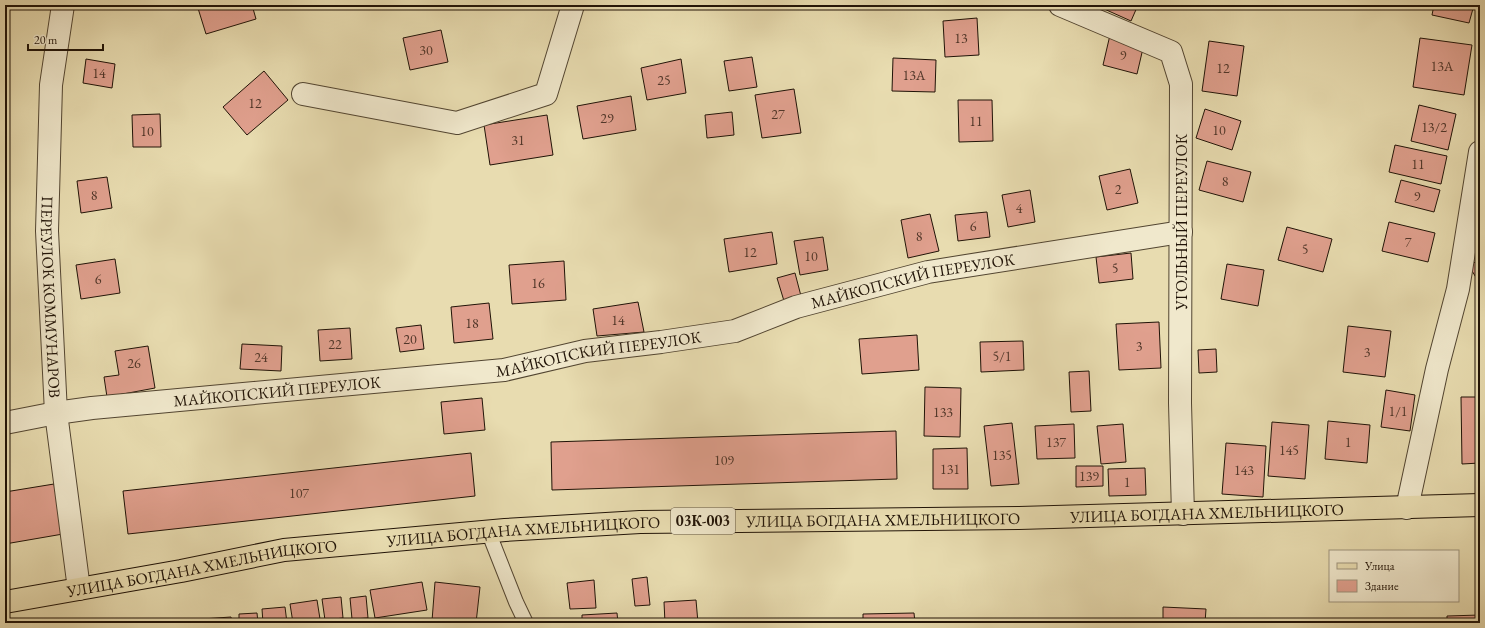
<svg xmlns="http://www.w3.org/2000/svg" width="1485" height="628" font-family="'EB Garamond',serif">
  <rect width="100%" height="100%" fill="#e8dcb0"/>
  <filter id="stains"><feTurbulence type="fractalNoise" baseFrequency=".005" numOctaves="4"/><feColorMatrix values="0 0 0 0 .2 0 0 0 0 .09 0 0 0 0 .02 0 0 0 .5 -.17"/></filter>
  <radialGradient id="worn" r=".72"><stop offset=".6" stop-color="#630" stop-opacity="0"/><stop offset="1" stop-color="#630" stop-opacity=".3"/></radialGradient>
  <!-- building -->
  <path fill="#e0a08e" stroke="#201307" d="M197,5h55l4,14 -50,15z
    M1104,5h34l-7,16 -29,-13z
    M1434,5h40l-5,18 -37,-8z
    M977,18l2,37 -34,2 -2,-36z
    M441,30l7,32 -38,8 -7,-32z
    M1110,35l34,9 -7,30 -34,-9z
    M1420,38l52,7 -8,50 -51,-8z
    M1209,41l35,5 -7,50 -35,-5z
    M752,57l5,30 -28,4 -5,-30z
    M893,58l43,2 -1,32 -43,-1z
    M86,59l29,5 -3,24 -29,-5z
    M681,59l5,34 -39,7 -6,-32z
    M264,71l24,29 -41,35 -24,-28z
    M794,89l7,44 -39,5 -7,-43z
    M631,96l5,34 -53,9 -6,-33z
    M958,100h34l1,41 -34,1z
    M1419,105l37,9 -8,36 -37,-9z
    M1205,109l36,12 -9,29 -36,-12z
    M732,112l2,23 -27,3 -2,-23z
    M160,114l1,33h-28l-1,-32z
    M547,115l6,40 -63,10 -6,-40z
    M1395,145l52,11 -6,28 -52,-12z
    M1207,161l44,11 -8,30 -44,-12z
    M1130,169l8,34 -31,7 -8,-34z
    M107,177l5,31 -31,5 -4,-32z
    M1401,180l39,10 -6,22 -39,-10z
    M1030,190l5,32 -27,5 -6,-32z
    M987,212l3,25 -32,4 -3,-26z
    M930,214l9,37 -31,7 -7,-38z
    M1389,222l46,11 -7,29 -46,-11z
    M1287,227l45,12 -9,33 -45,-12z
    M772,232l5,32 -48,8 -5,-33z
    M823,237l5,33 -28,5 -6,-34z
    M1131,253l2,26 -34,4 -3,-26z
    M115,259l5,34 -39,6 -5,-34z
    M1480,259v25l-11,-18z
    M564,261l2,39 -54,4 -3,-39z
    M1227,264l37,6 -6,36 -37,-7z
    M795,273l6,23 -17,5 -7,-23z
    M638,302l6,30 -47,4 -4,-27z
    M489,303l4,36 -39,4 -3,-36z
    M1159,322l2,46 -42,2 -3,-46z
    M421,325l3,24 -24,3 -4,-24z
    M1348,326l43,5 -6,46 -42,-5z
    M350,328l2,31 -32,2 -2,-31z
    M917,335l2,35 -57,4 -3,-35z
    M1023,341l1,29 -43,2 -1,-30z
    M242,344l40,2 -1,25 -41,-2z
    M148,346l7,42 -48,9 -3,-20 15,-2 -4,-24z
    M1216,349l1,23 -18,1 -1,-23z
    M1089,371l2,40 -20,1 -2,-40z
    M925,387l36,1 -1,49 -36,-1z
    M1386,390l29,5 -5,36 -29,-4z
    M1461,397h19v66l-18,1z
    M482,398l3,32 -41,4 -3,-32z
    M1328,421l42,4 -3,38 -42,-4z
    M1272,422l37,3 -4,54 -37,-3z
    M1012,423l7,61 -28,2 -7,-60z
    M1074,424l1,34 -38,1 -2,-33z
    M1123,424l3,38 -25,2 -4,-38z
    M896,431l1,48 -345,11 -1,-48z
    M1226,443l40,3 -3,51 -41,-3z
    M967,448l1,41h-35v-40z
    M471,453l4,43 -347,38 -5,-43z
    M1076,466h27v20l-27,1z
    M1145,468l1,27 -37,1 -1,-27z
    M54,484l9,50 -58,10v-52z
    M647,577l3,28 -15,1 -3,-27z
    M594,580l2,28 -26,1 -3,-26z
    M422,582l5,28 -52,8 -5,-28z
    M435,582l45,5 -4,36 -44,-2z
    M366,596l2,22 -16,1 -2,-21z
    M341,597l2,21 -18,2 -3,-21z
    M317,600l3,19 -27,4 -3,-19z
    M696,600l2,23h-33l-1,-21z
    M285,607l2,16h-24l-1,-14z
    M1163,607l43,2 -1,14h-42z
    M257,613l1,10h-19v-9z
    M617,613l1,10h-36v-8z
    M914,613l1,10h-52v-9z
    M1480,615v8h-33v-7z
    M231,617l1,6h-30v-4z
    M195,619l1,4h-21z"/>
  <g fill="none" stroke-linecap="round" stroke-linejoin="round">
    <defs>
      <path id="lane" d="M488,531l28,71 10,21"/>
      <g id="street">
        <path id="s1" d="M63,5l-12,80 -4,146 9,182 23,176"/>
        <path d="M1060,5l111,47 10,32 -1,319 3,111"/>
        <path d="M303,94l154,29 89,-29 27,-89"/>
        <path id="s2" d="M5,423l51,-10 36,-5 412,-38 81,-19 76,-9 74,-11 61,-24 132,-35 253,-40"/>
        <path d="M1407,508l30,-139 21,-80 22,-137"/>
      </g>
      <g id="primary">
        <path id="s3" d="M5,602l176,-31 103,-21 221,-20 135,-8 379,-4 461,-13"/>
      </g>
    </defs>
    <!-- lane casing -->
    <use href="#lane" stroke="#524531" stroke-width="16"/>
    <!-- street casing -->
    <use href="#street" stroke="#524531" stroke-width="24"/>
    <!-- primary casing -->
    <use href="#primary" stroke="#201307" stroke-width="24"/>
    <!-- lane -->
    <use href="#lane" stroke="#f0e8cc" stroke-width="14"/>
    <!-- street -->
    <use href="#street" stroke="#f0e8cc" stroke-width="22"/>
    <!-- primary -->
    <use href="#primary" stroke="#e8dcb0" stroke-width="22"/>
  </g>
  <g text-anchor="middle" stroke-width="3" stroke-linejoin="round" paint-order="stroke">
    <!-- number labels -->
    <g font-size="14" fill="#503629">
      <text x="961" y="43">13</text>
      <text x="426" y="55">30</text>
      <text x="1123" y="60">9</text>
      <text x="1442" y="71">13А</text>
      <text x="1223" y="73">12</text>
      <text x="99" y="78">14</text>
      <text x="914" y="80">13А</text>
      <text x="664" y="85">25</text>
      <text x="255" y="108">12</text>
      <text x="778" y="119">27</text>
      <text x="607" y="123">29</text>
      <text x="976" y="126">11</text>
      <text x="1434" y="132">13/2</text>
      <text x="1219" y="135">10</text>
      <text x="147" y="136">10</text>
      <text x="518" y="145">31</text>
      <text x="1418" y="169">11</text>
      <text x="1225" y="186">8</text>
      <text x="1118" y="194">2</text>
      <text x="94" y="200">8</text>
      <text x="1417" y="201">9</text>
      <text x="1019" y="213">4</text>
      <text x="973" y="231">6</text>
      <text x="919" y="241">8</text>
      <text x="1408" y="247">7</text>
      <text x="1305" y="254">5</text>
      <text x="750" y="257">12</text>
      <text x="811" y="261">10</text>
      <text x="1115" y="273">5</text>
      <text x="98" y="284">6</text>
      <text x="538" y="288">16</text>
      <text x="618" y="325">14</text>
      <text x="472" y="328">18</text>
      <text x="410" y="344">20</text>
      <text x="335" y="349">22</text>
      <text x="1139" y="351">3</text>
      <text x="1367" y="357">3</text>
      <text x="1002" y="361">5/1</text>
      <text x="261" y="362">24</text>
      <text x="134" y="368">26</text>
      <text x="1398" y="416">1/1</text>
      <text x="943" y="417">133</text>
      <text x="1056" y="447">137</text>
      <text x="1348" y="447">1</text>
      <text x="1289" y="455">145</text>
      <text x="1002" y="460">135</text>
      <text x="724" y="465">109</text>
      <text x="950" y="474">131</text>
      <text x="1244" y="475">143</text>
      <text x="1089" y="481">139</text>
      <text x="1127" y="487">1</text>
      <text x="299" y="498">107</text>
    </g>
    <!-- shield labels -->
    <rect fill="#f0e8cc" stroke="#5e5342" stroke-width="1" x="671" y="508" width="64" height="26" rx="3"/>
    <g font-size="15" font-weight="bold" fill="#201307">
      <text x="703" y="526">03К-003</text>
    </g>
    <!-- street labels -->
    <g font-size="16" fill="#201307" stroke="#f0e8cc">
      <text transform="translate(1181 222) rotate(-90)" y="6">УГОЛЬНЫЙ ПЕРЕУЛОК</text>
      <text dy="6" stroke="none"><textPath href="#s2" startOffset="922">МАЙКОПСКИЙ ПЕРЕУЛОК</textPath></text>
      <text dy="6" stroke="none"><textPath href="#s1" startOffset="293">ПЕРЕУЛОК КОММУНАРОВ</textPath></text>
      <text dy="6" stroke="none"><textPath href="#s2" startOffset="598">МАЙКОПСКИЙ ПЕРЕУЛОК</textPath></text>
      <text dy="6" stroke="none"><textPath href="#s2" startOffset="274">МАЙКОПСКИЙ ПЕРЕУЛОК</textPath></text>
      <text dy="6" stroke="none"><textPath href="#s3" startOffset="1208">УЛИЦА БОГДАНА ХМЕЛЬНИЦКОГО</textPath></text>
      <text dy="6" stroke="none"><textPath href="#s3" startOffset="884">УЛИЦА БОГДАНА ХМЕЛЬНИЦКОГО</textPath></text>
      <text dy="6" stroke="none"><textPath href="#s3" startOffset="524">УЛИЦА БОГДАНА ХМЕЛЬНИЦКОГО</textPath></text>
      <text dy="6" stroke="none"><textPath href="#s3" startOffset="200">УЛИЦА БОГДАНА ХМЕЛЬНИЦКОГО</textPath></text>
    </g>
  </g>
  <!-- margin -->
  <rect width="1485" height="628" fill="none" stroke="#e8dcb0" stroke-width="20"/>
  <rect x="6" y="6" width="1473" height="616" fill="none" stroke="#201307" stroke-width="2"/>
  <rect x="10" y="10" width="1465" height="608" fill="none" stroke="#201307"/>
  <!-- legend -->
  <rect x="1329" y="550" width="130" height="52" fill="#f0e8cc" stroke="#9d937d"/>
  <rect x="1337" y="563" width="20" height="6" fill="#e8dcb0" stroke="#9d937d"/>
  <text x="1365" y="570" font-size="12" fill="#201307">Улица</text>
  <rect x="1337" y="580" width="20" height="12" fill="#e0a08e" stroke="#9d937d"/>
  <text x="1365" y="590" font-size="12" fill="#201307">Здание</text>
  <!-- scale -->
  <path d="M28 44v6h75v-6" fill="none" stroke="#201307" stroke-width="2"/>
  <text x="34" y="44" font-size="12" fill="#201307" stroke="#f0e8cc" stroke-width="3" paint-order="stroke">20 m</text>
  <rect width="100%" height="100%" filter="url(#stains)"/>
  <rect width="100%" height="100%" fill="url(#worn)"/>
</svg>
